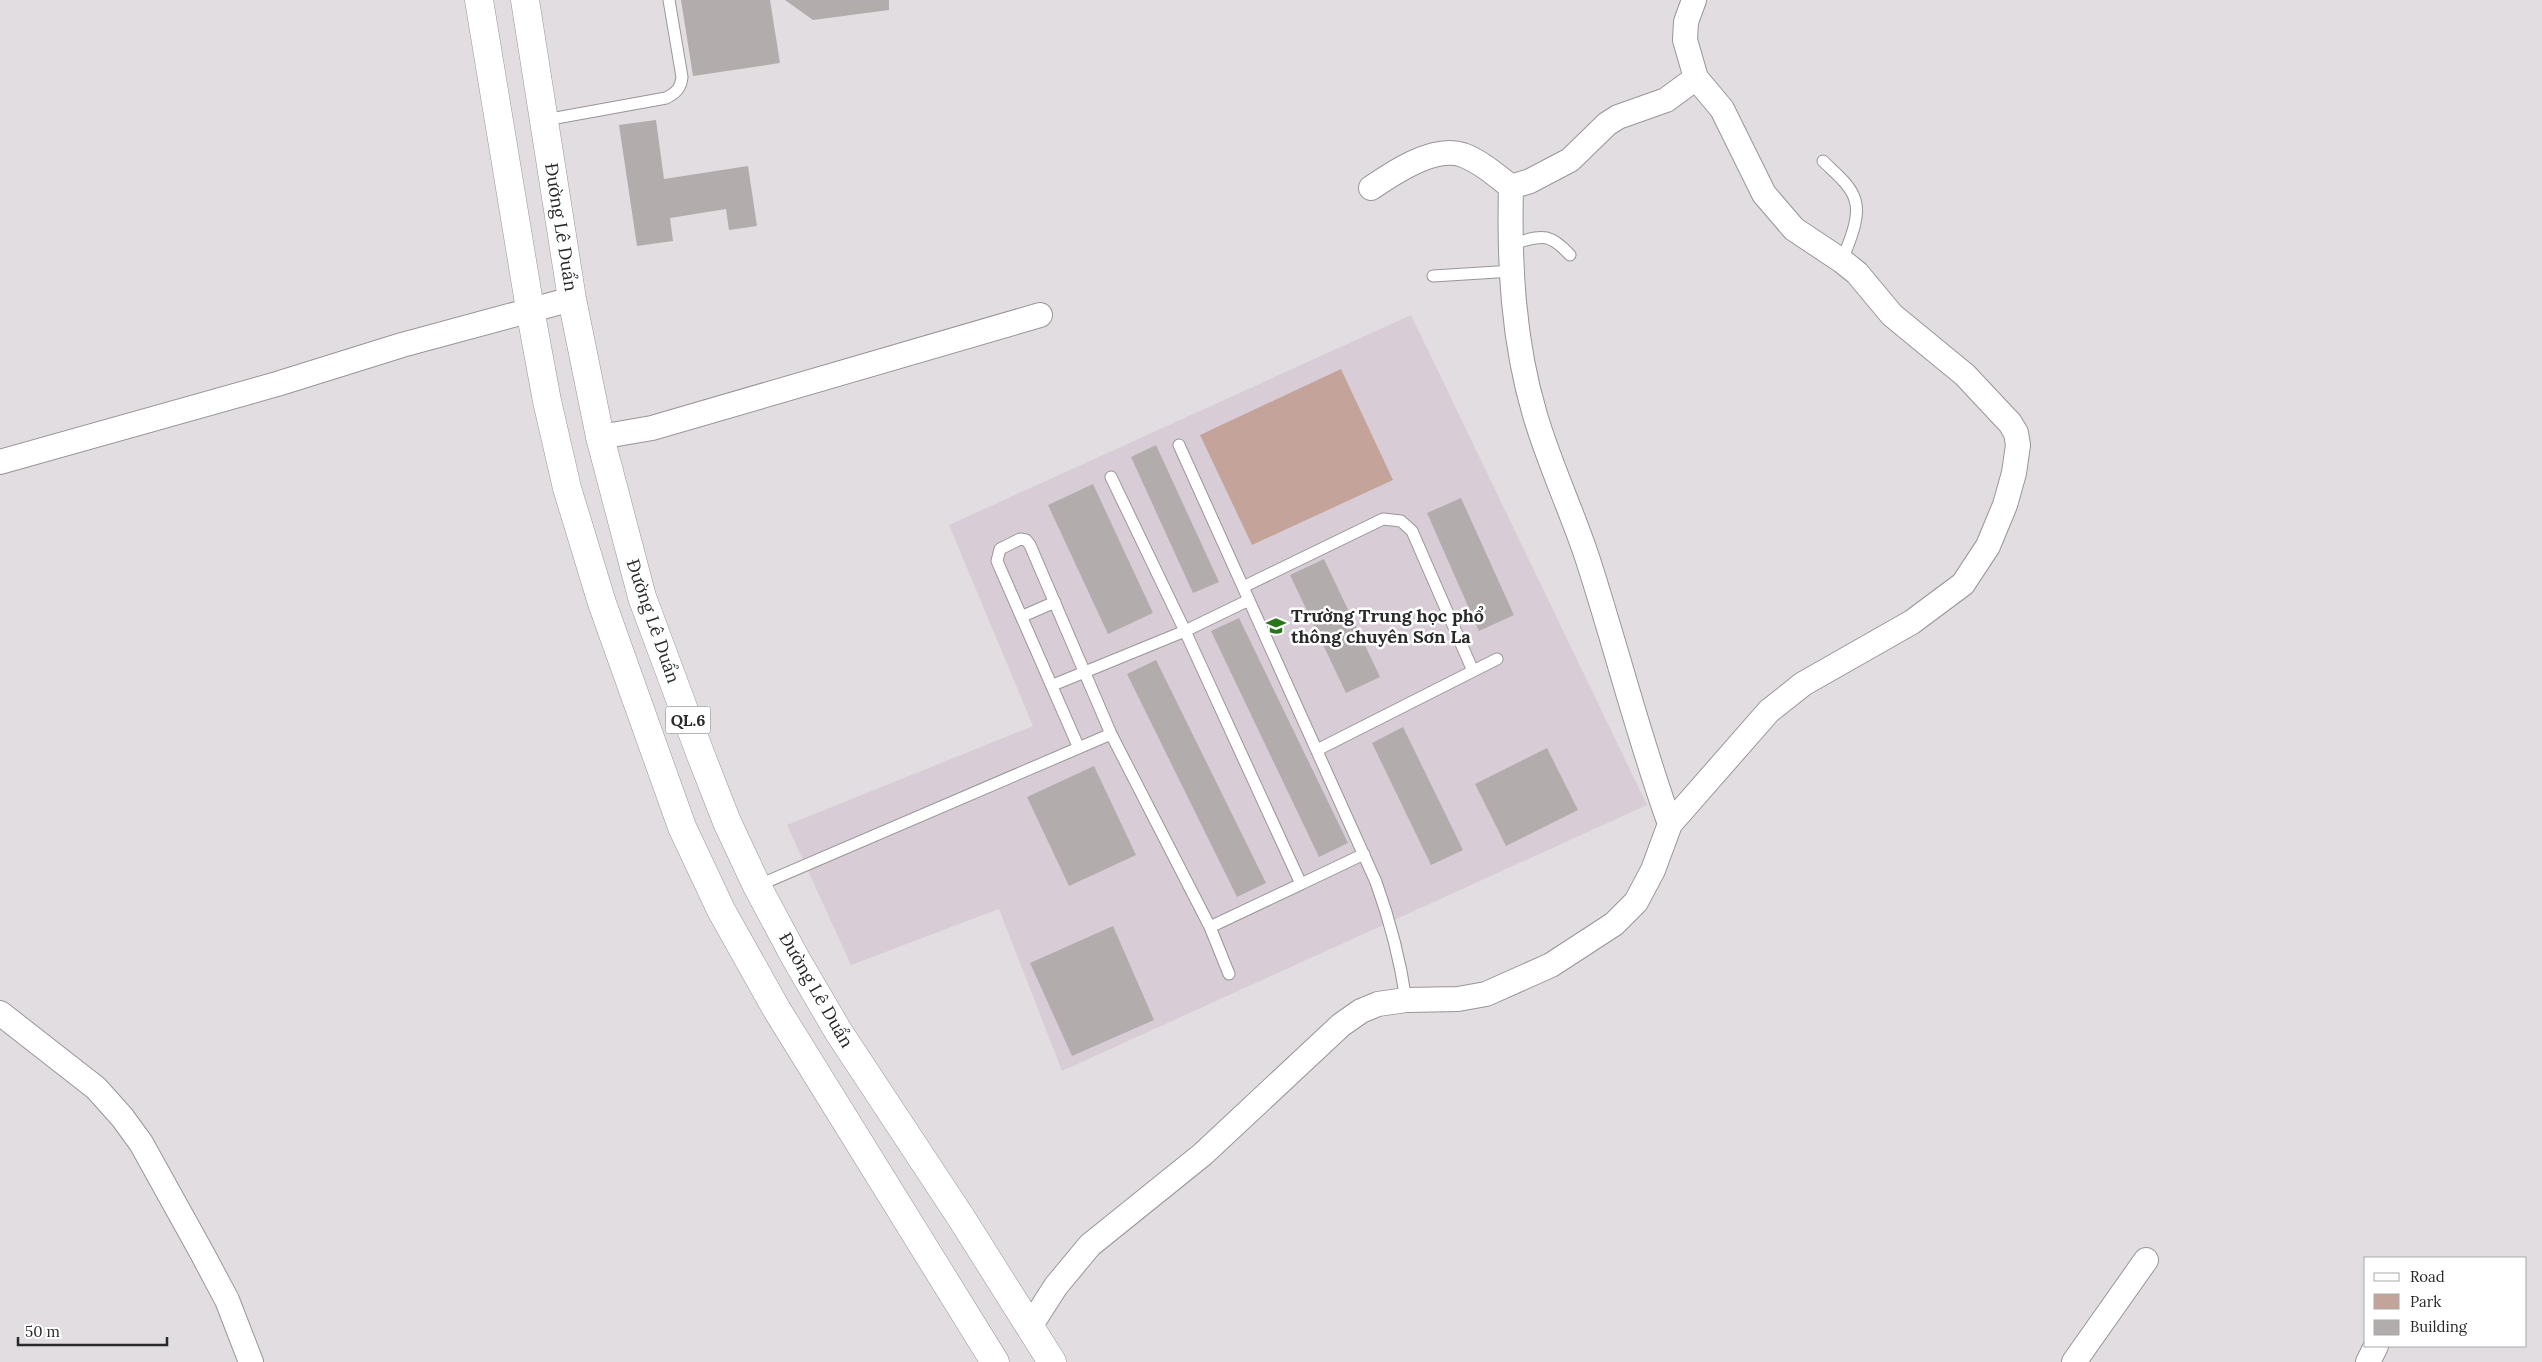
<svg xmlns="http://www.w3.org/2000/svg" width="2542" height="1362" font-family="Lora,serif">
  <rect width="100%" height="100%" fill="#e1dde1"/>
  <!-- built -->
  <path fill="#d8cdd6" d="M1411,315l236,490 -585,266 -63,-162 -148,56 -64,-140 246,-99 -84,-201z"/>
  <!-- green -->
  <path fill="#c4a49a" d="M1341,369l52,111 -141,65 -52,-110z"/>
  <!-- building -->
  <path fill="#b2acad" d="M681,0h89l10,63 -87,13z
    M785,0h104v10l-76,10z
    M656,120l8,59 84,-13 9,60 -28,4 -3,-21 -56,9 3,23 -36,5 -18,-121z
    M1156,445l63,137 -26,11 -62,-136z
    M1093,484l60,129 -45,21 -60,-129z
    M1461,498l53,117 -35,16 -52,-118z
    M1324,559l56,118 -34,16 -56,-118z
    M1239,618l109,225 -29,14 -108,-226z
    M1156,660l110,223 -29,14 -110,-223z
    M1403,727l60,123 -32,15 -59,-122z
    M1547,748l31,62 -72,36 -31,-62z
    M1094,766l42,89 -67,31 -42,-89z
    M1113,926l41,94 -82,36 -42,-93z"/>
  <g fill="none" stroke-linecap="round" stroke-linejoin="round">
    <defs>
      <path id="service" d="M545,120l121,-22c10,-5 15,-10 16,-21l-13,-77
        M1823,161c11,11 28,24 32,39 6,18 -7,44 -13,61
        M1511,244c29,-7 36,-14 59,11
        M1433,276l80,-5
        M1179,445l197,437c14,39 24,77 30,118
        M1111,477l74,154 116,253 -91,43
        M1243,587l140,-68 18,2 11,10 61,140
        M1023,616l32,-14
        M1053,685l132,-54 64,-31
        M1078,746l-81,-185 3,-12 20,-10 6,1 4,5 81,189 99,193 19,47
        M1317,750l180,-91
        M1301,884l63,-30
        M757,886l354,-152"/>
      <path id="minor" d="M1511,187c-2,76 2,154 24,228 14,48 36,94 52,142 29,89 51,179 83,267
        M1511,187l19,-6 40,-21 37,-36 11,-7 48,-17 30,-22
        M1371,188c22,-15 63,-43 92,-33 18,7 33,20 48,32
        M600,437l52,-9 388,-113
        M0,462l277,-78 125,-39 170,-46
        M0,1013l96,75 26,29 19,26 61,110 25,47 24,62
        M1029,1328l27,-42 34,-41 113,-91 138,-129 20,-14 17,-7 28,-4 52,-1 28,-5 65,-29 63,-41 22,-22 17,-32 17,-46 99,-113 34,-27 109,-62 51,-38 25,-38 17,-41 9,-32 4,-28 -2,-12 -6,-10 -45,-48 -73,-60 -35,-42 -15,-12 -48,-32 -30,-35 -42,-85 -26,-31 -11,-38 1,-18 8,-22
        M2074,1362l72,-102
        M2368,1362l8,-16"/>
      <path id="primary" d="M479,0l51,309 17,92 20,87 35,115 80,224 39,83 56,100 218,352
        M525,0l47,299 28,138 42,160 58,156 27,69 30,64 39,73 42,72 124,188 90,143"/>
    </defs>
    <!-- service casing -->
    <use href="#service" stroke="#999599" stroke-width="13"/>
    <!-- minor casing -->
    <use href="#minor" stroke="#999599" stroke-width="26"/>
    <!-- primary casing -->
    <use href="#primary" stroke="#999599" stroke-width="29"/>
    <!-- service -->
    <use href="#service" stroke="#fff" stroke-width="11"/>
    <!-- minor -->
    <use href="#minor" stroke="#fff" stroke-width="24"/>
    <!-- primary -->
    <use href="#primary" stroke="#fff" stroke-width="28"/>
  </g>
  <!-- icons -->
  <defs>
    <symbol id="school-bare" viewBox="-9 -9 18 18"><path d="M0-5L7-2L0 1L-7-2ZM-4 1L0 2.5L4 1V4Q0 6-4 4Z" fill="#29751c" stroke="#fff" stroke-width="2.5" paint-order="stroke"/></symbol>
  </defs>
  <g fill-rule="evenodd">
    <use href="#school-bare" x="1262" y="612" width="28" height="28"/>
  </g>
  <g text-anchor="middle" stroke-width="5" stroke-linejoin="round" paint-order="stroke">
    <!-- shield labels -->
    <rect fill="#fff" stroke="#6a696a" stroke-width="1" x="665.5" y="706.5" width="45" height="27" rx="4"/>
    <g font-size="16" font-weight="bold" fill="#2a292a">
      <text x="688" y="726">QL.6</text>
    </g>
    <!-- street labels -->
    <g font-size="18" fill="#2a292a" stroke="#fff">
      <text transform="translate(561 227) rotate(81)" y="6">Đường Lê Duẩn</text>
      <text transform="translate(653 621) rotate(71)" y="6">Đường Lê Duẩn</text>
      <text transform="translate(816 990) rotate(60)" y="6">Đường Lê Duẩn</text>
    </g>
    <!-- poi labels -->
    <g font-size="18" font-weight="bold" fill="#2a292a" stroke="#fff" text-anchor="start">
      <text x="1291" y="622">Trường Trung học phổ<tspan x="1291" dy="21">thông chuyên Sơn La</tspan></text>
    </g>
  </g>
  <!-- legend -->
  <rect x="2364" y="1257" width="162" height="90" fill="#ffffff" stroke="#aaa9aa"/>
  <rect x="2374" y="1273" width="25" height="8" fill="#ffffff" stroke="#aaa9aa"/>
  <text x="2410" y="1282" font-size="15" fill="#2a292a">Road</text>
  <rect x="2374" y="1294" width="25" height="15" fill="#c4a49a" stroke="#aaa9aa"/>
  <text x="2410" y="1307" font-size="15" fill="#2a292a">Park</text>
  <rect x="2374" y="1320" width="25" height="15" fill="#b2acad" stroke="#aaa9aa"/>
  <text x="2410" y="1332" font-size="15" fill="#2a292a">Building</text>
  <!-- scale -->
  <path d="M18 1337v8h149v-8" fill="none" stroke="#2a292a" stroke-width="2.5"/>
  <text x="25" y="1337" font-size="15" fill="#2a292a" stroke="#ffffff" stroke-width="4" paint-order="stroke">50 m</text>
</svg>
